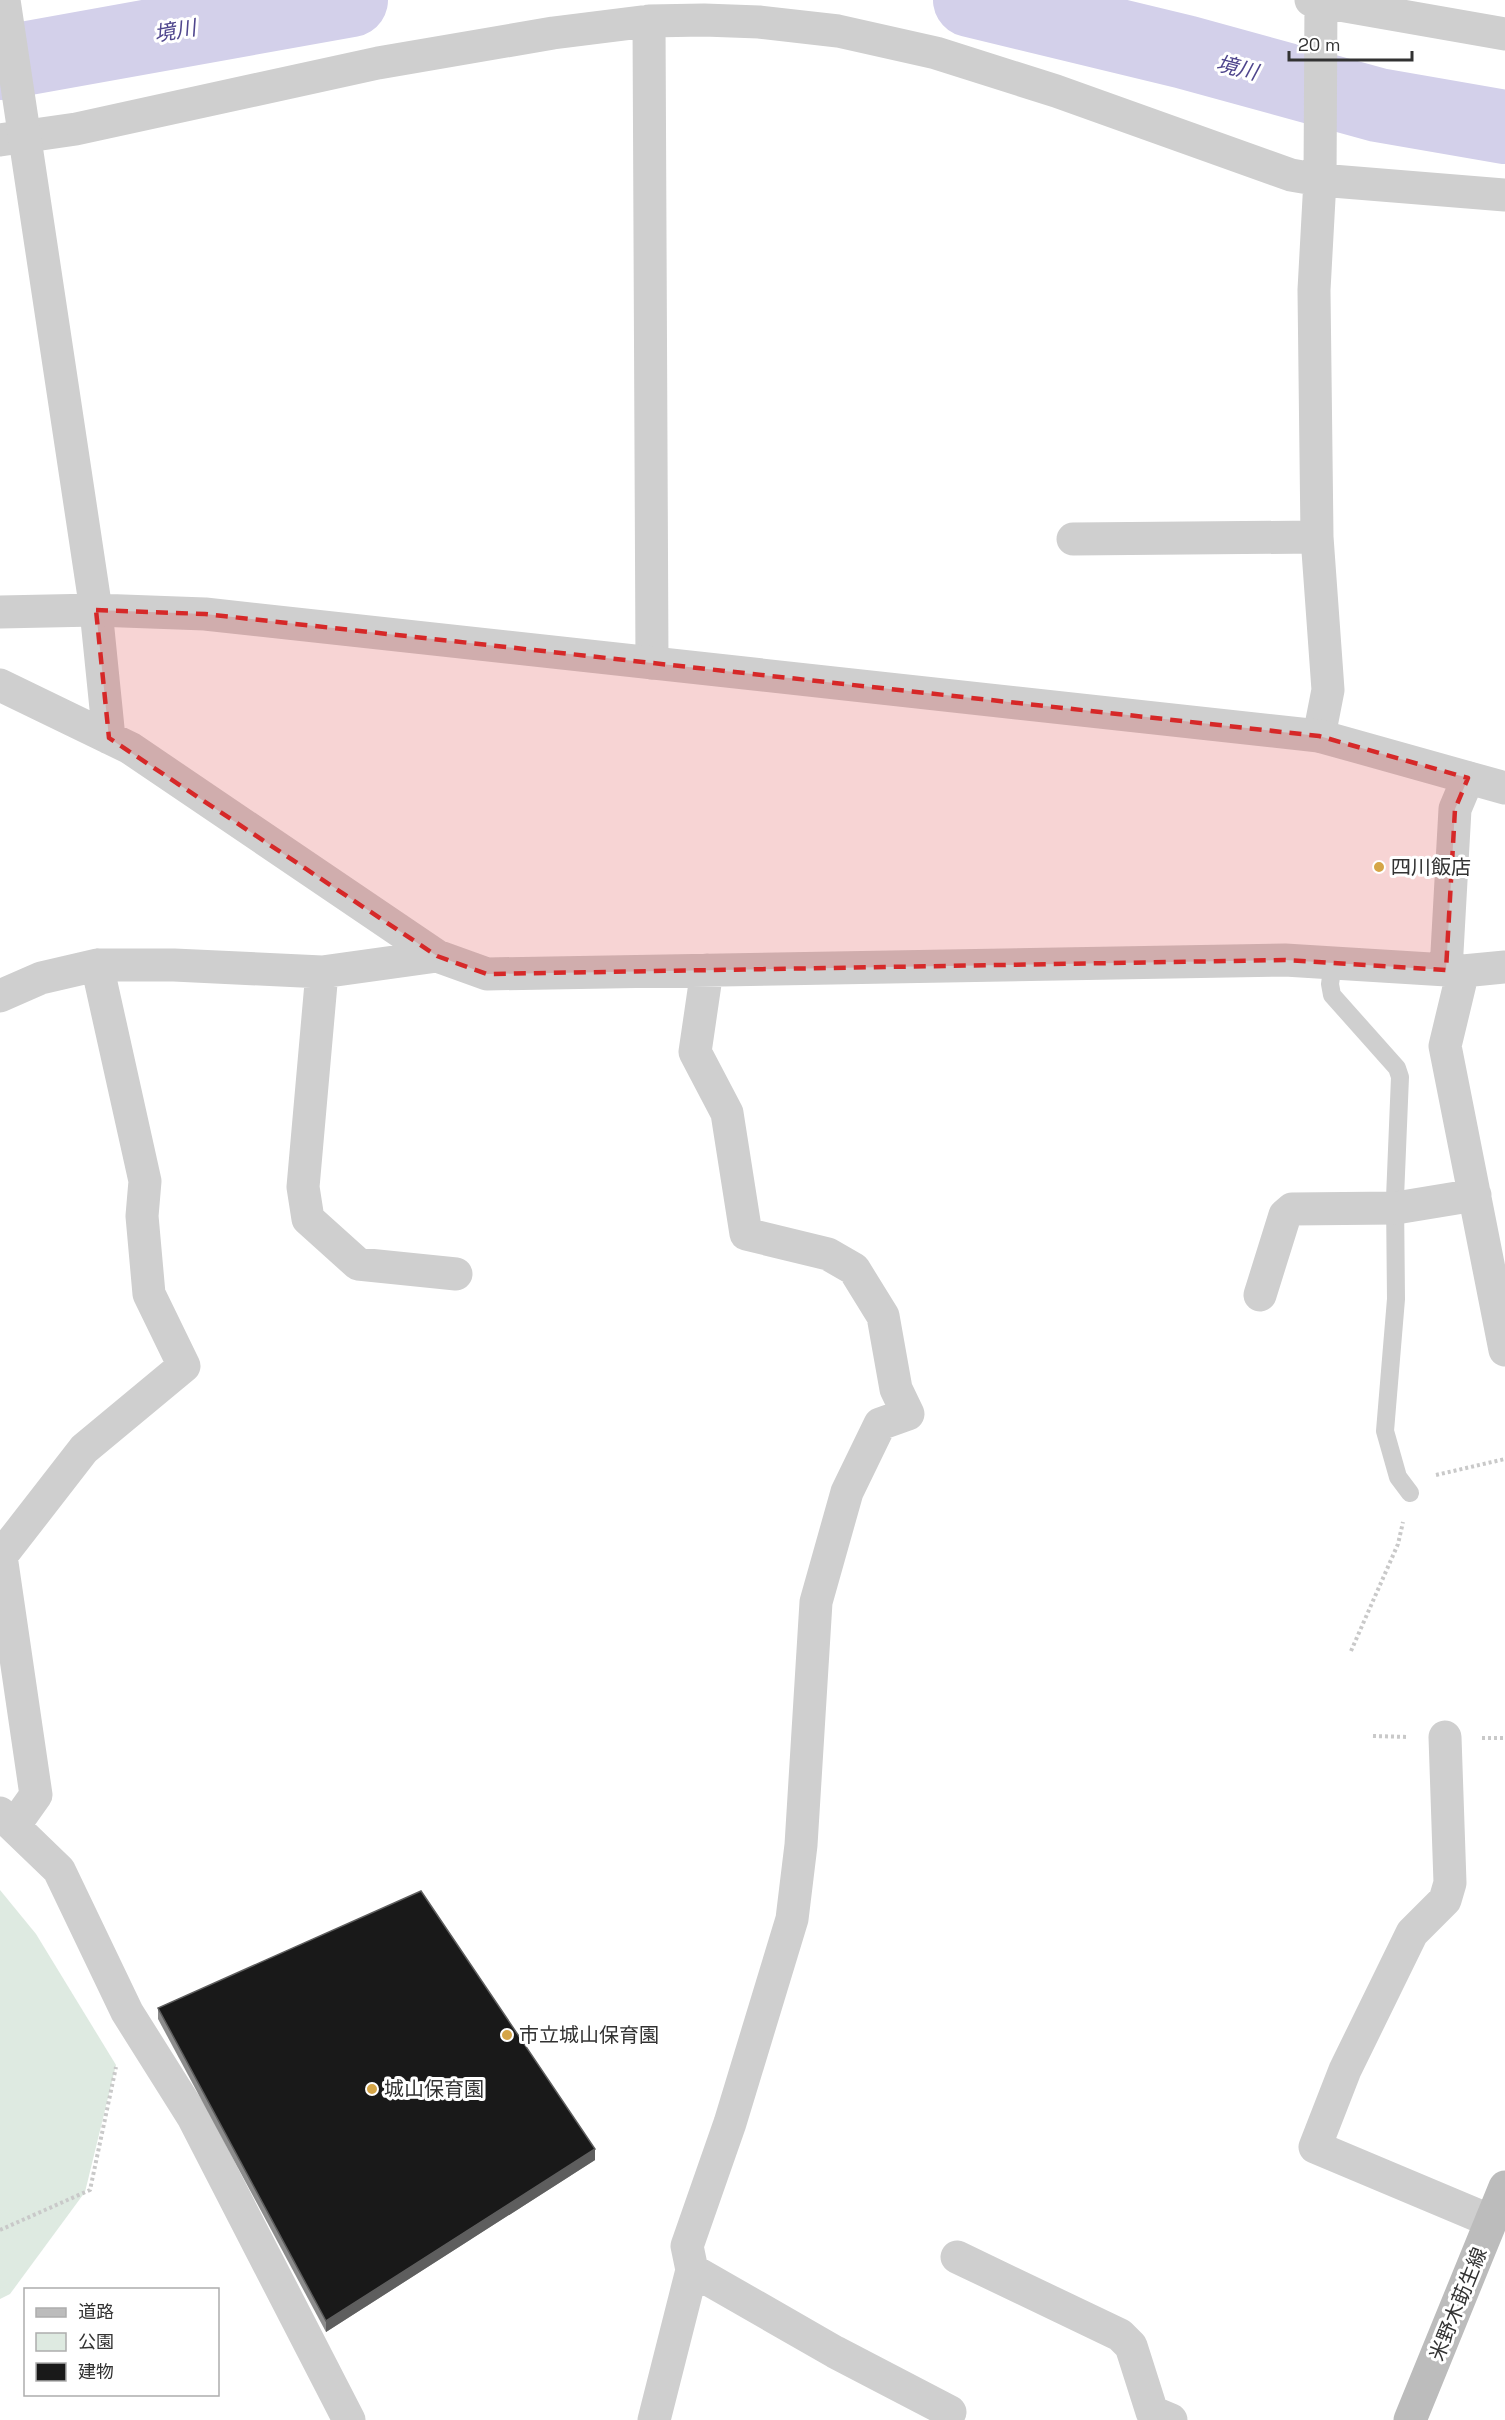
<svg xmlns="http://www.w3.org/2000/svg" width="1505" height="2420" font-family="'Space Grotesk','Noto Sans JP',sans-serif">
  <rect width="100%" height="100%" fill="#fff"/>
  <!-- green -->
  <path fill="#deeae1" d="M0,1890l36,44 80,131 -31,127 -75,102 -10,5z"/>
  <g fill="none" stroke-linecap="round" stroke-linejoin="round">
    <!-- river -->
    <path stroke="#d3d0ea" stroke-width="74" d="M970,0l215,52 193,53 127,22
      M0,63l351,-63"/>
    <!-- path -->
    <path stroke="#c9c9c9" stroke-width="4" stroke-dasharray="3 3" stroke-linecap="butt" d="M1436,1475l69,-16
      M1351,1651l47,-107 5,-22
      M1373,1736l35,1
      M1482,1738h23
      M0,2230l90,-40 26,-123"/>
    <!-- service -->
    <path stroke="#cfcfcf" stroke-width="18" d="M1333,963l-3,21 2,11 65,73 3,9 -5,121 1,101 -11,132 13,46 12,16"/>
    <!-- minor -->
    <path stroke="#cfcfcf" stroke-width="33" d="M1311,0l194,34
      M649,21l3,642
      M0,140l76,-11 302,-66 175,-30 96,-12 55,-1 55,2 79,9 98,22 120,38 235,84 29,5 185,15
      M1073,539l244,-2
      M96,610l13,128
      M0,685l130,63 307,208 50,18 798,-14 178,11 42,-4
      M1319,736l9,-46 -11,-153 -3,-247 6,-110 1,-180
      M1446,970l9,-161 13,-31
      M1463,971l-18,75 60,304
      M322,972l-19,215 5,32 50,45 98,10
      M0,996l41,-18 56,-13h77l148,7 115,-16
      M1260,1295l25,-80 7,-6 104,-1 79,-13
      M1445,1737l5,146 -5,17 -33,33 -67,137 -30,77 176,74
      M0,1813l59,57 68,142 66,105 156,303
      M14,1826l22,-31 -35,-239 83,-107 100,-83 -35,-72 -7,-78 3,-35 -48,-216
      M957,2257l163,78 11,11 21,66 19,8
      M692,2270l143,82 115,60
      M654,2420l38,-150 -5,-24 43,-123 62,-204 9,-74 15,-243 31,-110 33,-68 28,-10 -12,-25 -13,-73 -29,-47 -26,-15 -82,-20 -19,-121 -32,-61 12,-82"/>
    <!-- tertiary -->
    <path stroke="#cfcfcf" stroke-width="33" d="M4,0l92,610
      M0,612l96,-2 109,4 1114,122 186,52"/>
    <!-- secondary -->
    <path stroke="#bcbcbc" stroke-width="33" d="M1410,2420l95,-233"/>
  </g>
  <!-- wall -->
  <path fill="#8c8c8c" d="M158,2008l437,152 -269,172 -168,-313z"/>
  <!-- shaded-wall -->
  <path fill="#5e5e5e" d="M595,2149v11l-269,172v-11z"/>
  <!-- building -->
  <path fill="#191919" stroke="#5e5e5e" stroke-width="1.5" d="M421,1891l174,258 -269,172 -168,-313z"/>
  <!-- marked area -->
  <path fill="#d62828" fill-opacity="0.2" stroke="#d62828" stroke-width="4.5" stroke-dasharray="12 8" stroke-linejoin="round" d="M96,610l109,4 1114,122 149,42 -13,31 -9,161 -161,-10 -798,14 -50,-18 -328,-218z"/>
  <!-- markers -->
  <g fill="#d5a547" stroke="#fff" stroke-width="2">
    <circle cx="1379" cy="867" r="6"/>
    <circle cx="507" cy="2035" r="6"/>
    <circle cx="372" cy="2089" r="6"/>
  </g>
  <g text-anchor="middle" stroke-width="6" stroke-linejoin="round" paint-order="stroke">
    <!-- poi labels -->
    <g font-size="20" fill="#323232" stroke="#fff" text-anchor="start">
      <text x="1391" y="874">四川飯店</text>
      <text x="519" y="2042">市立城山保育園</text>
      <text x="384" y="2096">城山保育園</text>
    </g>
    <!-- street labels -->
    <g font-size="20" fill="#323232" stroke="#fff">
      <text transform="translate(1458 2304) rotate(-68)" y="7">米野木莇生線</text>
    </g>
    <!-- water labels -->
    <g font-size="21" font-style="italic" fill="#4f468d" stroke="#fff">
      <text transform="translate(175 31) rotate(-10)" y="7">境川</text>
      <text transform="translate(1237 68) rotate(14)" y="7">境川</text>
    </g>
  </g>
  <!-- legend -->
  <rect x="24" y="2288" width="195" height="108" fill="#ffffff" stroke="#adadad" stroke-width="1.5"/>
  <rect x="36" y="2308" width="30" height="9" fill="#bcbcbc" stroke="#adadad" stroke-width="1.5"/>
  <text x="78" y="2318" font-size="18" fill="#323232">道路</text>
  <rect x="36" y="2333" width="30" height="18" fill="#deeae1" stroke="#adadad" stroke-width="1.5"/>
  <text x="78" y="2348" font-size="18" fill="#323232">公園</text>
  <rect x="36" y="2363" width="30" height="18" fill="#191919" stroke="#adadad" stroke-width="1.5"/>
  <text x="78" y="2378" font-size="18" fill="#323232">建物</text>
  <!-- scale -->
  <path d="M1289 51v9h123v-9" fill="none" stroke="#323232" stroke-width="3"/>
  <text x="1298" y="51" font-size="18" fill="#323232" stroke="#ffffff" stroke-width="4.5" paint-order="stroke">20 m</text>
</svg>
